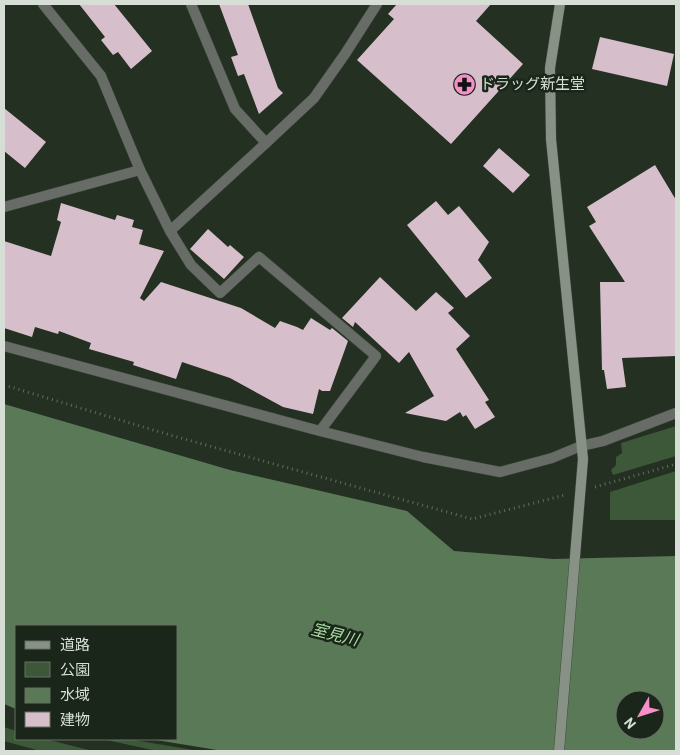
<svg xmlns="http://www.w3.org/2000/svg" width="680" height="755" font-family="Barlow,'Noto Sans JP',sans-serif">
  <rect width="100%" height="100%" fill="#243022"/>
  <!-- green -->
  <path fill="#3c5838" d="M676,426v30l-63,19 -2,-5 5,-5v-8l6,-4 -1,-10z
    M676,471v49h-66v-28z
    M4,727l12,4v8h29l48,12h-53l-36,-10z
    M102,739h26l71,12h-42z"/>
  <!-- water -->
  <path fill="#5a7956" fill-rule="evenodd" d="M4,404l226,66 177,41 47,40 99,8 123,-3v195h-453l-73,-12h26v-113h-160v83l-12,-5zM625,700h30v30h-30z"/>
  <!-- building -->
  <path fill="#d6bfca" d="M79,4h35l38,47 -21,18 -13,-17 -5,3 -12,-15 4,-3z
    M219,4h29l30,84 5,5 -24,21 -15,-40 -6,2 -7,-19 7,-2z
    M397,4h94l-15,17 47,43 -72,80 -94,-84 37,-41 -6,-5z
    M600,37l74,17 -7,32 -75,-17z
    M4,108l42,34 -21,26 -21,-17z
    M499,148l31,27 -17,18 -30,-27z
    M655,165l21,35v156l-54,2 4,29 -19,2 -3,-19h-2l-2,-88h25l-36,-56 7,-4 -9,-15z
    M436,201l12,14 11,-9 30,36 -11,18 14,18 -26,20 -59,-73z
    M61,203l54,17 2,-5 17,5 -2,7 11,3 -4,14 25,7 -24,47 4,3 17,-19 80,26 34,20 5,-7 17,6 6,3 8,-12 19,12 2,-2 16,13 -18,50h-8l-3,-2 -6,25 -30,-7 -53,-29 -48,-16 -6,17 -43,-14 1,-3 -45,-13 2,-6 -32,-12 -1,3 -23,-7 -3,10 -28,-9v-87l47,15 10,-34 -4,-2z
    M208,229l20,18 2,-2 14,12 -20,22 -34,-30z
    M380,277l36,34 20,-19 18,16 -6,5 22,23 -14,13 33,51 -4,2 10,15 -20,12 -9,-14 -3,2 -3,-5 -14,9 -41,-8 29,-17 -25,-44 -10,11 -44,-41 -2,5 -11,-9z"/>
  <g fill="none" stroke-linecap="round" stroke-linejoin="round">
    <defs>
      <path id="lane" d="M43,4l58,72 39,94
        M191,4l44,105 31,34"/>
      <path id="street" d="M4,207l136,-37 30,61 96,-88 48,-45 31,-44 32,-50
        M170,231l21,34 29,28 39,-36 117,99 -56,75
        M4,346l316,85 103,26 77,15 52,-14 29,-12 22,-5 73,-28"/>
      <path id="secondary" d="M560,4l-10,64 1,71 32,320"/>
    </defs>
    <!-- lane casing -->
    <use href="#lane" stroke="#414c3f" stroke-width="11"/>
    <!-- street casing -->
    <use href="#street" stroke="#414c3f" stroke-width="11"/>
    <!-- secondary casing -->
    <use href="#secondary" stroke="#414c3f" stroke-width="11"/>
    <!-- path -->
    <path stroke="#616b5f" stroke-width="3" stroke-dasharray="1 4" stroke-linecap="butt" d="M4,385l166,50 302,84 93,-24
      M595,487l81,-23"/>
    <!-- lane -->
    <use href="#lane" stroke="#676d66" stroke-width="10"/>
    <!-- street -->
    <use href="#street" stroke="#676d66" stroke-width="10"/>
    <!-- secondary -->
    <use href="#secondary" stroke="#889186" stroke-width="10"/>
    <defs>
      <path id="secondary-bridge" d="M559,751l24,-292"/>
    </defs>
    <!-- secondary-bridge casing -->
    <use href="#secondary-bridge" stroke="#414c3f" stroke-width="11" stroke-linecap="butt"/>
    <!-- secondary-bridge -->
    <use href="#secondary-bridge" stroke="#889186" stroke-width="10"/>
  </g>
  <!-- icons -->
  <defs>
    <symbol id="pharmacy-disc" viewBox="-11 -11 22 22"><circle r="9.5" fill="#f98fc8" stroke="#1a2619"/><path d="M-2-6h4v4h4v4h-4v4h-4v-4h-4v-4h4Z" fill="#111"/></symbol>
  </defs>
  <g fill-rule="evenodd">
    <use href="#pharmacy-disc" x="452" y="72" width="25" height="25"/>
  </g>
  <g text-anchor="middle" stroke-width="5" stroke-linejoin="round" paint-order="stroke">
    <!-- poi labels -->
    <g font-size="15" fill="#d7ded6" stroke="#1a2619" text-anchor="start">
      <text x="480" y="89">ドラッグ新生堂</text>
    </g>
    <!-- water labels -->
    <g font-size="16" font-style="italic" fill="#a9dca3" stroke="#1a2619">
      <text transform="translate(335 634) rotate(14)" y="6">室見川</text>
    </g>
  </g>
  <!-- border -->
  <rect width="680" height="755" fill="none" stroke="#d7ded6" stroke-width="10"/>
  <!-- legend -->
  <rect x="15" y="625" width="162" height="115" fill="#1a2619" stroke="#667065"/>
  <rect x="25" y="641" width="25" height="8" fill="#889186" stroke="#667065"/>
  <text x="60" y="650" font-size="15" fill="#d7ded6">道路</text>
  <rect x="25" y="662" width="25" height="15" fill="#3c5838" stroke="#667065"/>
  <text x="60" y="675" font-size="15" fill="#d7ded6">公園</text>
  <rect x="25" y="688" width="25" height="15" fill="#5a7956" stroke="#667065"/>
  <text x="60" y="700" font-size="15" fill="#d7ded6">水域</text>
  <rect x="25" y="712" width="25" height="15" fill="#d6bfca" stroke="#667065"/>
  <text x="60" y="725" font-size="15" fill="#d7ded6">建物</text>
  <!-- north arrow -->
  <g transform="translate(640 715) rotate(231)"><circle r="24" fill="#1a2619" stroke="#667065"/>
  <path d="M0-4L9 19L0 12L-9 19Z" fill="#f98fc8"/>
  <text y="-8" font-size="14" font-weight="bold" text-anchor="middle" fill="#d7ded6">N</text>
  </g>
</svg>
